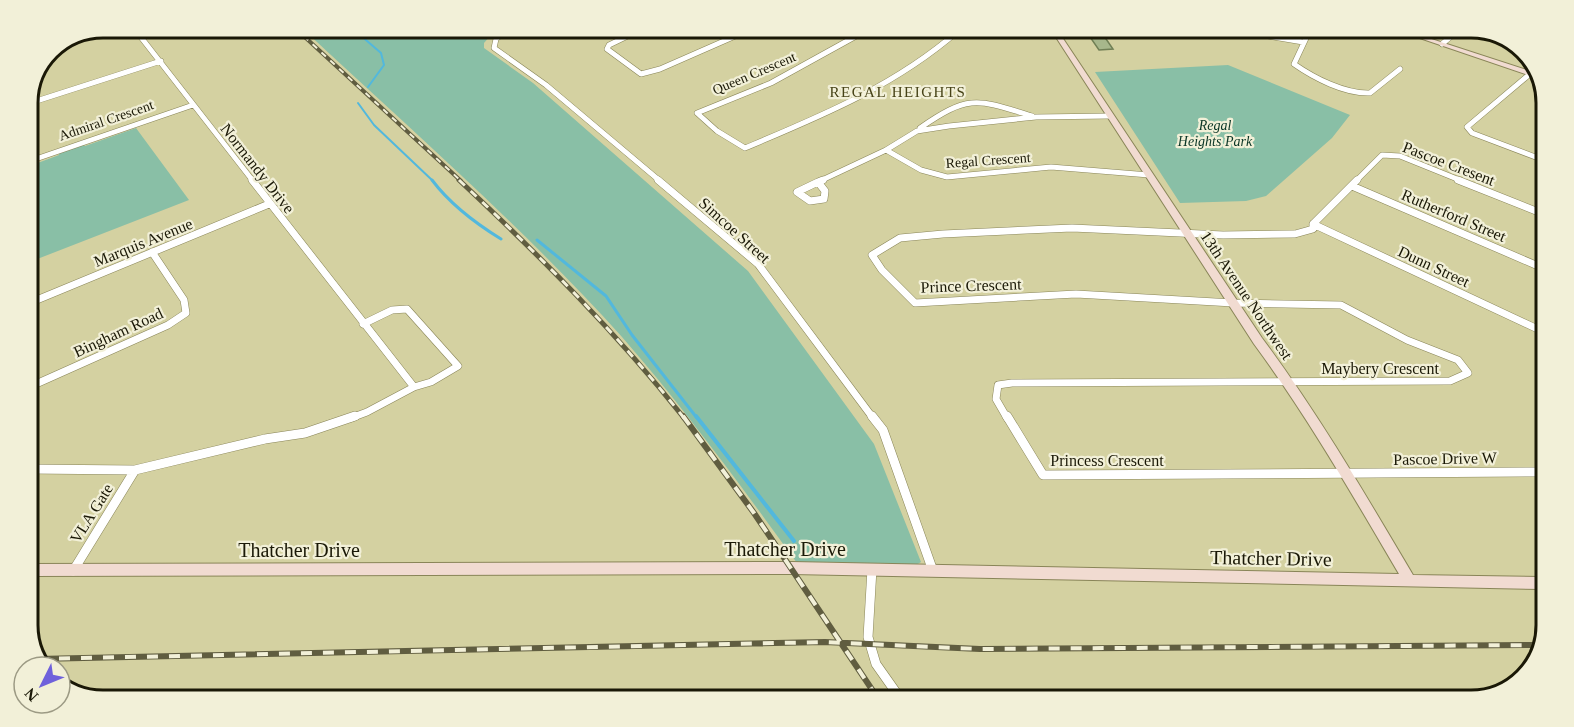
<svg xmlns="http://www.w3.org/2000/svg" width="1574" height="727" font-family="Georgia,serif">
  <rect width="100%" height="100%" fill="#d4d1a1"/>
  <!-- green -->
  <path fill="#89bfa6" d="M302,28l159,1 30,6 -7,8v5l49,35 215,188 126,173 47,118 -8,5 -116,-4c-56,-77 -112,-154 -175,-226 -99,-110 -212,-208 -320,-309z
    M1228,65l122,50 -18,23 -66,58 -20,5 -66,2 -85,-131z
    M136,128l53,72 -162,63v-96l32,-12 -1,-3 24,-9 3,3z"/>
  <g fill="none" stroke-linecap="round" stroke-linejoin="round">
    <!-- stream-far2 -->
    <path stroke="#52b8dd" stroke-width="2" d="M352,28l29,25 3,12 -16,22
      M358,103l16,22 59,56"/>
    <!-- stream-far1 -->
    <path stroke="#52b8dd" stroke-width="3" d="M432,180c18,24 43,43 69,59
      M537,240l69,56 26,39 65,83"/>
    <!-- stream -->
    <path stroke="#52b8dd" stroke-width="4" d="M696,416l98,125"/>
  </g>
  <!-- building -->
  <path fill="#a7b78b" stroke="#707f55" stroke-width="1.5" d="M1104,36l9,13 -14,1 -9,-13z"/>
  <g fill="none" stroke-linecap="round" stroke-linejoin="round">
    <defs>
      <path id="street-far2" d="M133,27l120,154
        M468,29l34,5
        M508,29l-12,10 -2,9 52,37 114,96
        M642,29l-33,16 -2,4 34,25 19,-5 89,-39
        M506,30l20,2 7,-3
        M867,30l-96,53 -74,30 20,18 28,17c76,-32 150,-62 213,-117
        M1244,32l59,10
        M1309,32l-15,32c20,14 51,30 76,29l30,-24
        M1442,44l13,-11
        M56,46l64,-19
        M1537,68l-70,59 5,6 74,28
        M27,104l134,-43
        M1110,116l-74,1 -87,9 -32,5 -31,19 35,20 26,7 104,-10 98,8
        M920,128c49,-34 57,-29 112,-12
        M27,162l166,-57
        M820,181l66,-31
        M1356,181l26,-26 18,1 62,25"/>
      <path id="street-far1" d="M252,180l162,207 -47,25 -16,6
        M658,180l100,84 115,154
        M1458,180l88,35
        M818,182l7,9 -1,8 -14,2 -13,-9z
        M818,182l5,-2
        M1352,186l193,83
        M1313,224l231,108
        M27,304l242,-100
        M363,324l29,-14 15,-1 51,57 -27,16 -17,5
        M27,388l141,-63 18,-12 -2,-13 -32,-48
        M1007,418l-11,-19 2,-14 14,-2 438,-2 18,-8 -10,-13 -51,-20 -66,-35 -108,-2 -157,-9 -161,9 -33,-33 -10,-15 28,-17 43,-4 129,-6 151,7 72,-1 18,-5v-5l44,-44"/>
      <path id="street" d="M872,416l11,14 50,141
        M1007,416l36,59 500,-3
        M27,469l108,1 130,-31 40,-6 50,-17
        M872,569l-4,68 8,27 24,34
        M73,571l62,-101"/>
      <path id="secondary" d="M1052,31h6l204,307c56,75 103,156 151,237l129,2v12l-750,-15 -765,2v-12l765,-2 607,12c-46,-78 -91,-157 -145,-230z
        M1405,33h8l126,41 1,5z"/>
    </defs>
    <!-- street-far2 casing -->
    <use href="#street-far2" stroke="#898558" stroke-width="6"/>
    <!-- street-far1 casing -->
    <use href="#street-far1" stroke="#898558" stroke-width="8"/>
    <!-- street casing -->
    <use href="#street" stroke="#898558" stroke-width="10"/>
    <!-- secondary casing -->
    <use href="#secondary" stroke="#898558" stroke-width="2"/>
    <!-- street-far2 -->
    <use href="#street-far2" stroke="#fff" stroke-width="5"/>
    <!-- street-far1 -->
    <use href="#street-far1" stroke="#fff" stroke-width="7"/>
    <!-- street -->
    <use href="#street" stroke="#fff" stroke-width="9"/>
    <!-- secondary -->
    <use href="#secondary" fill="#f1dbd1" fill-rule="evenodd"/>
    <defs>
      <path id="rail-far2" d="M295,28l166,153"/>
      <path id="rail-far1" d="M459,180c80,75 157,152 225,238"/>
      <path id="rail" d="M683,416l71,97 123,184
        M37,659l788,-17 155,7 561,-4"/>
    </defs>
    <!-- rail-far2 casing -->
    <use href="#rail-far2" stroke="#605d40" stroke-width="4"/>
    <!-- rail-far1 casing -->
    <use href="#rail-far1" stroke="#605d40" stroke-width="5"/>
    <!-- rail casing -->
    <use href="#rail" stroke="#605d40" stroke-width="6"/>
    <!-- rail-far2 -->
    <use href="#rail-far2" stroke="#f2f0d8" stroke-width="2" stroke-dasharray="6" stroke-linecap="butt"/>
    <!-- rail-far1 -->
    <use href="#rail-far1" stroke="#f2f0d8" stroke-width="3" stroke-dasharray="8" stroke-linecap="butt"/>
    <!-- rail -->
    <use href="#rail" stroke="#f2f0d8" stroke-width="4" stroke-dasharray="11" stroke-linecap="butt"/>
  </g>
  <g text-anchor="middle" stroke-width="4.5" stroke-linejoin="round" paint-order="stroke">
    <!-- far-street labels -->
    <g font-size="14" fill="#1a1806" stroke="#f2f0d8">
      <text transform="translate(754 73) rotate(-23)" y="5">Queen Crescent</text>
      <text transform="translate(106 120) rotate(-19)" y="5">Admiral Crescent</text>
      <text transform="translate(988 160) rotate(-4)" y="5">Regal Crescent</text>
    </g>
    <!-- far-park labels -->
    <g font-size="14" font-style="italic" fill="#093525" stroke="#f2f0d8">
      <text x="1215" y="130">Regal<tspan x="1215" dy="16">Heights Park</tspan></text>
    </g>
    <!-- far-neighbourhood labels -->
    <g font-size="15" letter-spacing="1.5" fill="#464216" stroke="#f2f0d8">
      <text x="898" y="97">REGAL HEIGHTS</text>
    </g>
    <!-- street labels -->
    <g font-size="16" fill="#1a1806" stroke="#f2f0d8">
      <text transform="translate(1449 163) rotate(21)" y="6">Pascoe Cresent</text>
      <text transform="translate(258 168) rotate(52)" y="6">Normandy Drive</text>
      <text transform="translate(1454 215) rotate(23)" y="6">Rutherford Street</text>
      <text transform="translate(735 230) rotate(42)" y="6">Simcoe Street</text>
      <text transform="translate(143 242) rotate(-22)" y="6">Marquis Avenue</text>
      <text transform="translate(1434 266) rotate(25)" y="6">Dunn Street</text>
      <text transform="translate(971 285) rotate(-2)" y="6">Prince Crescent</text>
      <text transform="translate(1247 295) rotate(56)" y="6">13th Avenue Northwest</text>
      <text transform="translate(118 332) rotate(-25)" y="6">Bingham Road</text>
      <text x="1380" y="374">Maybery Crescent</text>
      <text transform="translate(1445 458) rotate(-1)" y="6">Pascoe Drive W</text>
      <text x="1107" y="466">Princess Crescent</text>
      <text transform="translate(91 513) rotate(-58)" y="6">VLA Gate</text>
    </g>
    <!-- near-street labels -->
    <g font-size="20" fill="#1a1806" stroke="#f2f0d8">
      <text x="785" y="556">Thatcher Drive</text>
      <text x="299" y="557">Thatcher Drive</text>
      <text transform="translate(1271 558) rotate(1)" y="7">Thatcher Drive</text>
    </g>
  </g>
  <!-- crop -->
  <path d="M0 0H1574V727H0ZM103 38H1471A65 65 0 0 1 1536 103V625A65 65 0 0 1 1471 690H103A65 65 0 0 1 38 625V103A65 65 0 0 1 103 38Z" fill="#f2f0d8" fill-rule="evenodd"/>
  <path fill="none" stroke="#1a1806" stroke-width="3" d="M103 38H1471A65 65 0 0 1 1536 103V625A65 65 0 0 1 1471 690H103A65 65 0 0 1 38 625V103A65 65 0 0 1 103 38Z"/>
  <!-- north arrow -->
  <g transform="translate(42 685) rotate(227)"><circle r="28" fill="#f2f0d8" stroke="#9c9a84" stroke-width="1.5"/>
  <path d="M0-4.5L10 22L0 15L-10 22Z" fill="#6f61db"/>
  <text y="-9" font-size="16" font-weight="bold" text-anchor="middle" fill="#1a1806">N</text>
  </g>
</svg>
